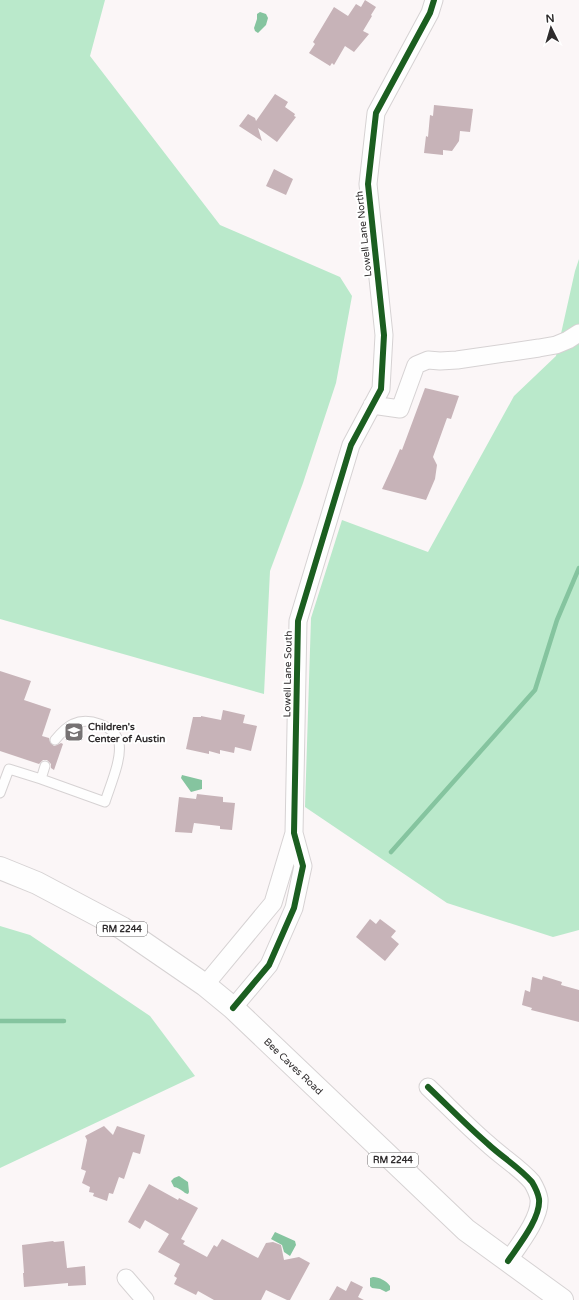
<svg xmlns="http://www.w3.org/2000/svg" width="579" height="1300" font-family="'Varela Round',sans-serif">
  <rect width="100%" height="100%" fill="#fbf6f7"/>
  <!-- forest -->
  <path fill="#bae9cb" d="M0,0h105l-15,56 130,169 120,52 12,19 -16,87 -33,100 -33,88 -6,123 -264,-75z
    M579,259v671l-26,7 -106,-34 -142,-96 6,-189 31,-98 86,32 86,-156 42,-40 19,-85z
    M0,926l30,9 120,81 45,60 -195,92z"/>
  <!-- water -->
  <path fill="#85c49f" d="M260,12l6,2 2,4 -2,7 -8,8 -3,-2 -1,-3 3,-9v-5z
    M182,775l20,5v9l-11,3 -10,-14z
    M179,1176l9,6 1,10 -1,2c-5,-1 -7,-6 -14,-7l-3,-6 3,-3z
    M275,1232l20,9 1,4 -6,11 -6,-4 -2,-7 -11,-6z
    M373,1277c6,0 14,4 17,9v4l-4,2 -6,-3 -8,-1 -2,-2v-8z"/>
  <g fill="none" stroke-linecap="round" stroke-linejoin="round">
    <!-- stream -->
    <path stroke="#85c49f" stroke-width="4.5" d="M391,852l144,-162 22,-70 22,-52
      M0,1021h64"/>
  </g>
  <!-- building -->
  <path fill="#c7b3b8" d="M365,0l11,7 -5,8 1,1 -9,15 6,3 -15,18 -9,-6 -11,19 -2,-2 -2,3 -21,-13 6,-9 -2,-2 21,-35 14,9 8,-12 5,3z
    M275,94l13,8 -3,5 10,7 -1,2 2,1 -19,25 -19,-14 4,13 -23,-15 9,-12 7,4 1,3z
    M434,105l39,4 -3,23 -10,-1 -1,10 -7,10 -9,-1v5l-19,-2 2,-17 2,1 2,-22 3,1z
    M274,169l19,10 -7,16 -20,-9z
    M425,388l34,8 -8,23 -4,-1 -14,39 4,8 -2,14 -9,21 -44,-11 12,-26 6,-14 2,1z
    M0,671l31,10 -7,19 27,9 -9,27 7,2 1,4 4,4 3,-1 4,-2 2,1 -9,26 -3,-2v-4l-4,-4h-4l-4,4 -39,-13z
    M223,710l22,5 -2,8 14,3 -6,25 -16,-4 -1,6 -14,-3v4l-11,-3v3l-23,-5 7,-32h8v-1l20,4z
    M197,794l26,3v5l12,1 -3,27 -12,-1v-3l-26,-3 -2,10 -17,-1 4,-35 17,2z
    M370,919l6,5 4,-5 16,12 -5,6 8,7 -14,17 -29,-24z
    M543,976l19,6 -1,3 18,5v32l-48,-12 1,-2 -10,-3 3,-15 5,2 2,-15 10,3z
    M104,1126l9,9 4,-9 28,9 -5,19 -7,-2 -9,27 -5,-2 -6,17 -4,-1 -2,8 -14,-5 1,-3 -5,-1 1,-5 -8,-4 4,-12 -5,-2 6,-29 -2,-4z
    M149,1184l29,16 1,-2 19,10 -17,31 4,2 -2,3 24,13 7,-12 3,2 5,-8 36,19 8,-15 7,-1 8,3 3,15 15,-3 11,6 -20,37h-3l-21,-10 -5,10h-47l-16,-9 -2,4 -22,-11 3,-6 -3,-2 6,-12 -22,-12 11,-18 -24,-14 -5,9 -12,-7z
    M53,1241l1,1 10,-1 3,27 18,-2 1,19 -18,1v-3l-44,4 -1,-14h1l-2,-28z
    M351,1281l12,6 -5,10 6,3h-35l8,-14 9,5z"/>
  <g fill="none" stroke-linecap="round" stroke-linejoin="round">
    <defs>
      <path id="lane" d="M45,766l-4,13 64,23c5,-16 17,-43 14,-59 -4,-18 -31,-26 -46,-19 -7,3 -13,10 -18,16
        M0,793l9,-24 32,10"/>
      <path id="street" d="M372,405l28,4 16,-44 12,-5 12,1 17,-1 82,-12 17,-3 12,-5 11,-7
        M205,985l68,-82 21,-70
        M233,1008l36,-43 25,-57 9,-42 -9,-33 4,-212 53,-176 30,-56 3,-54 -16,-151 8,-71 54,-100 4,-13
        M428,1087c20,19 39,39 60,57 14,13 32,24 44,38 3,5 6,11 7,17 2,19 -21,47 -31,62
        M126,1278l19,22"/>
      <g id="primary">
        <path id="s1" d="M0,868l37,15 85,45 83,57 28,23 233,222 96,70"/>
      </g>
    </defs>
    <!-- lane casing -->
    <use href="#lane" stroke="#d6d2d3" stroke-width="11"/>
    <!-- street casing -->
    <use href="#street" stroke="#d6d2d3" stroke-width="19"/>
    <!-- primary casing -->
    <use href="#primary" stroke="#d6d2d3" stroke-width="24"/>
    <!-- lane -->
    <use href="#lane" stroke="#fefefe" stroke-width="9"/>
    <!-- street -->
    <use href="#street" stroke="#fefefe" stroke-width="17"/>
    <!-- primary -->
    <use href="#primary" stroke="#fefefe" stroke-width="22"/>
    <defs>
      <path id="cycleway" d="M233,1008l36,-43 25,-57 9,-42 -9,-33 4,-212 53,-176 30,-56 3,-54 -16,-151 8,-71 54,-100 4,-13
        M428,1087c20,19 39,39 60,57 14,13 32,24 44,38 3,5 6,11 7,17 2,19 -21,47 -31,62"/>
    </defs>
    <!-- cycleway casing -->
    <use href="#cycleway" stroke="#fff" stroke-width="8"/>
    <!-- cycleway -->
    <use href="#cycleway" stroke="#1b5e20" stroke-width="6"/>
  </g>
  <!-- icons -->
  <defs>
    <symbol id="school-square" viewBox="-11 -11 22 22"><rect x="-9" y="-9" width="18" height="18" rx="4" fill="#767273" stroke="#fff"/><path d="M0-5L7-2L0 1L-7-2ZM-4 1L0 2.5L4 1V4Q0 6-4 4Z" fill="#fff"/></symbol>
  </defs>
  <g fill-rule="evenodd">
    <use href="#school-square" x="63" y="721" width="22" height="22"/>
  </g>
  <g text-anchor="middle" stroke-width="4" stroke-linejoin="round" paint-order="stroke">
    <!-- shield labels -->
    <g fill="#fff" stroke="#6d6b6b" stroke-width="1">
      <rect x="97" y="922" width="50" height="14" rx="3"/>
      <rect x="368" y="1153" width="50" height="14" rx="3"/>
    </g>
    <g font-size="9" font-weight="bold" fill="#2e2b2c">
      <text x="122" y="932">RM 2244</text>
      <text x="393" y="1163">RM 2244</text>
    </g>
    <!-- street labels -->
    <g font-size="10" fill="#2e2b2c" stroke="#fff">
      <text transform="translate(363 234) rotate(-96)" y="4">Lowell Lane North</text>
      <text transform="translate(287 674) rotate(-89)" y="4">Lowell Lane South</text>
      <text dy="4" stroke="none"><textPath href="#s1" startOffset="357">Bee Caves Road</textPath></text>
    </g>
    <!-- poi labels -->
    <g font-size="10" font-weight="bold" fill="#2e2b2c" stroke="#fff" text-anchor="start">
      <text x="88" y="730">Children's<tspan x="88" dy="12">Center of Austin</tspan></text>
    </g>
  </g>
  <!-- north arrow -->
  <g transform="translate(551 28) rotate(355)" stroke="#ffffff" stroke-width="3" paint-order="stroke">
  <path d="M0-3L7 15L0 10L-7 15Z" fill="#2e2b2c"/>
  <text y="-6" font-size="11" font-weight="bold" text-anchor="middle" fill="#2e2b2c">N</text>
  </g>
</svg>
